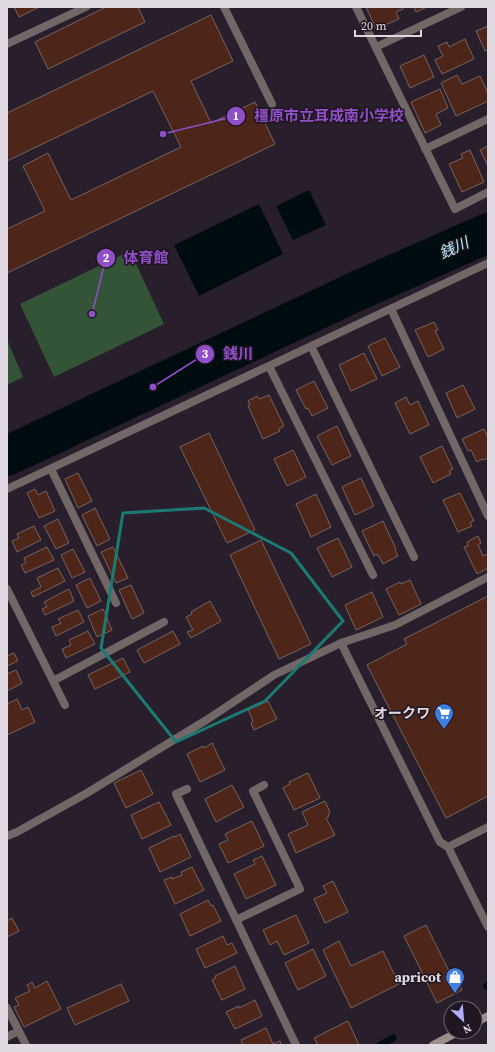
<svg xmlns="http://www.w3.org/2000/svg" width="495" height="1052" font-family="'Source Serif 4','Noto Sans JP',serif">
  <rect width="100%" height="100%" fill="#291f2c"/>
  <!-- green -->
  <path fill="#335437" d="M130,251l34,73 -110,53 -34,-73z
    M7,340l16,37 -16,8z"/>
  <!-- water -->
  <path fill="#000c10" d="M309,190l17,35 -33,15 -17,-34z
    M259,204l24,50 -84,42 -25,-51z"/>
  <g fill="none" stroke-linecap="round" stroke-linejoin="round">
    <!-- stream -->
    <path stroke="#000c10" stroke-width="7" d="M487,986l1,-1
      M380,1045l13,-7"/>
    <!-- river -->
    <path stroke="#000c10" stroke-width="40" d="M7,456l350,-165 131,-58"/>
  </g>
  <!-- building -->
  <path fill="#4e2519" stroke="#77645e" d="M14,7h25l-20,10z
    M106,7h32l7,15 -97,47 -13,-27z
    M366,7h36l1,2 -7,3 3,7 -23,10z
    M414,7h13l-11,5z
    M211,15l22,46 -42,20 20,42 44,-21 20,42 -268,129v-44l38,-18 -22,-45 25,-13 23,47 110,-53 -28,-56 -146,70v-48z
    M488,26v24l-3,1 -9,-20z
    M465,39l9,20 -32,15 -7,-14 8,-4 -5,-10 9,-4 2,5z
    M424,55l10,22 -24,11 -10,-22z
    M457,75l5,9 18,-8 8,17v8l-32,15 -15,-33z
    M440,89l8,19 -12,6 5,11 -16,8 -14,-31z
    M488,146v20l-8,-16z
    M470,150l14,32 -22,10 -13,-28 14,-6 -2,-4z
    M434,322l4,8 -3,1 9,18 -16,8 -13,-27z
    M385,338l15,29 -18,9 -14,-30z
    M364,353l13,26 -26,12 -12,-26z
    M314,381l14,27 -16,8 -4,-8 -2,1 -10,-19z
    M463,385l12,24 -18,9 -11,-25z
    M269,395l15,31 -5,3 1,2 -17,8 -15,-33 2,-1 -2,-4 9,-5 2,3z
    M406,397l4,8 8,-4 11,24 -19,9 -15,-31z
    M337,426l14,30 -19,9 -15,-29z
    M484,429l4,9v20l-5,2 -1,-1 -5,3 -6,-12 -3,1 -6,-12z
    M209,433l46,97 -28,13 -47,-96z
    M442,446l11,23 -4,2 2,3 -18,9 -13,-26z
    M293,450l13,27 -19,9 -13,-27z
    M78,473l14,28 -14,7 -13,-29z
    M361,478l13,28 -19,9 -13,-28z
    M35,489l3,6 8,-4 9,20 -16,7 -12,-25z
    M460,493l14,28 -4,1 2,4 -14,6 -15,-32z
    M316,494l15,33 -20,10 -15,-33z
    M95,508l15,31 -13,7 -15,-31z
    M58,519l11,24 -13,6 -12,-23z
    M383,521l13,28 -1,1 3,6 -15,8 -4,-8h-1l-1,-2 -3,2 -12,-25z
    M34,526l7,14 -24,12 -5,-11 7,-3 -2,-4z
    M478,536l3,7 -3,2 5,11 5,-2v14l-11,6 -13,-27 4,-1 -1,-4z
    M338,538l14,29 -20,10 -15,-29z
    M261,540l50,104 -32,15 -49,-104z
    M47,547l7,13 -29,13 -4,-8 5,-2 -2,-5z
    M113,547l15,31 -12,5 -15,-31z
    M73,549l12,23 -13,6 -11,-23z
    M58,568l7,13 -32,16 -2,-5 10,-5 -4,-9z
    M90,578l11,23 -14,7 -11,-23z
    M410,580l11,24 -22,11 -13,-26 14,-7 1,2z
    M131,585l13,28 -12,6 -13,-29z
    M69,589l5,12 -29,14 -3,-6 5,-2 -3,-5z
    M372,592l11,25 -27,13 -11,-25z
    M488,596v200l-42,22 -79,-153 40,-21 -3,-5z
    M210,601l11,20 -30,17 -4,-6 6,-2 -7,-13 6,-3 -1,-2z
    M103,609l9,21 -15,7 -9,-21z
    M78,610l6,12 -28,14 -4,-9 9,-4 -3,-4z
    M88,631l7,13 -29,14 -4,-9 9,-4 -2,-5z
    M173,631l7,13 -36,19 -7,-13z
    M14,653l4,8 -11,5v-10z
    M123,658l7,14 -35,17 -7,-14z
    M16,670l6,13 -15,8v-17z
    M17,699l5,11 6,-3 7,15 -28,13v-26h1l-1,-5z
    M268,701l9,18 -23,11 -3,-7 2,-2 -5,-11z
    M212,743l13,27 -25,12 -13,-28 16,-8 1,2z
    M141,770l12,24 -27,14 -12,-25z
    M308,773l12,25 -26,12 -11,-22 7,-4 -1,-2z
    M232,785l12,22 -28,15 -11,-23z
    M325,801l5,11 -2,2 1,2 -3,2 9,17 -39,18 -8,-19 20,-9 -6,-13z
    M159,802l12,23 -29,14 -11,-24z
    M252,821l12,25 -36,17 -9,-19 9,-4 -3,-6z
    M180,834l11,23 -31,15 -11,-24 25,-12 1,1z
    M262,856l14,29 -30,14 -12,-25 21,-10 -2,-4z
    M192,867l12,23 -29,14 -11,-24 8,-3v2l10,-4 -1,-3z
    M333,881l15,31 -23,11 -11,-24 13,-6 -4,-7z
    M208,900l3,6 2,-1 8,16 -31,15 -10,-22z
    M296,915l13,28 -25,12 -7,-14 -7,4 -7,-15z
    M12,918l7,13 -12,6v-16z
    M426,925l23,46 3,-1 10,20 -25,13 -33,-67z
    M223,936l4,9 5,-2 5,10 -32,15 -9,-19z
    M339,941l12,25 32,-15 16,33 -48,24 -28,-58z
    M313,949l13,27 -28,14 -13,-27z
    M235,966l10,23 -23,11 -10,-20 4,-2 -1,-2z
    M47,981l14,28 -37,18 -10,-20 5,-2 -4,-7 15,-7 -3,-6 5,-3 3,6z
    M121,984l8,17 -54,24 -8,-17z
    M255,1000l7,16 -27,13 -9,-17 13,-6v2z
    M348,1021l11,24h-41l-4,-7z
    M266,1028l7,16 7,-3 1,4h-38l-2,-5z"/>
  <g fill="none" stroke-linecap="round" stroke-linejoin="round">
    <!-- lane -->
    <path stroke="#716766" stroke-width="8" d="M7,44l79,-37
      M341,643l99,199 8,5 40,80
      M448,847l40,-20"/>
    <!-- street -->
    <path stroke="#716766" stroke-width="8" d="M224,7l48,97
      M356,7l99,202 33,-17
      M376,47l85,-40
      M425,149l63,-30
      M391,309l97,207
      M311,346l103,211
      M269,366l104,209
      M51,469l65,134
      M7,489l481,-226
      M7,589l58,116
      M53,681l111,-59
      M187,789l-11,5 120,251
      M7,836l10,-4 70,-39 121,-74 66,-44 67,-32 54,-18 93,-48
      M236,920l64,-31 -47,-98 11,-6
      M7,1008l19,37
      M7,1037l11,-6"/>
    <!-- secondary -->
    <path stroke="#9d8e8b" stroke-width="8" d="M475,1023l13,-7
      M433,1045l25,-13"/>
  </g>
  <!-- marked area -->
  <path fill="none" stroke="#197b74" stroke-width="3" stroke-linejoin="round" d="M204,508l87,45 52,68 -78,80 -89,41 -75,-94 22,-135z"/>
  <!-- icons -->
  <defs>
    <symbol id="supermarket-pin" viewBox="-11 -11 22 30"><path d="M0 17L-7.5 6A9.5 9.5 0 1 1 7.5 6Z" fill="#3f7fe0" stroke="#1f1622"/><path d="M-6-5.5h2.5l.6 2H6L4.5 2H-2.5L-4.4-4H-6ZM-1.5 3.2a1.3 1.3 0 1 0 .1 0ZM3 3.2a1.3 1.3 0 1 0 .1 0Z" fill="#fff"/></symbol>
    <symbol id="shop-pin" viewBox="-11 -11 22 30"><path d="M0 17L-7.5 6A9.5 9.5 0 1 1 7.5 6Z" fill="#3f7fe0" stroke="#1f1622"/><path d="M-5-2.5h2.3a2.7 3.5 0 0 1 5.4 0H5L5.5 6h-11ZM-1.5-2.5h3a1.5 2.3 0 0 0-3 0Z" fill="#fff"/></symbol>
  </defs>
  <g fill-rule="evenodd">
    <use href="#supermarket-pin" x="433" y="702" width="22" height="30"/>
    <use href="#shop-pin" x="444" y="966" width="22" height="30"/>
  </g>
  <g text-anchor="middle" stroke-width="3" stroke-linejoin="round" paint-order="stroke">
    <!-- poi labels -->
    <g font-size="14" font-weight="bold" fill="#e0d9e1" stroke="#1f1622" text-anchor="end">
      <text x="430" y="718">オークワ</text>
      <text x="441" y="982">apricot</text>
    </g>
    <!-- water labels -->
    <g font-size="15" font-style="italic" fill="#baeefd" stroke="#1f1622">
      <text transform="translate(454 248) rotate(-24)" y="5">銭川</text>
    </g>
  </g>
  <!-- callouts -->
  <path fill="none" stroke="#8f4fc6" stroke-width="1.5" d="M163 134L236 116M92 314L106 258M153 387L205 354"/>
  <g fill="#8f4fc6" stroke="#1f1622" stroke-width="1.5">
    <circle cx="163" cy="134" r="4"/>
    <circle cx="92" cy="314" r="4"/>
    <circle cx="153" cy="387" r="4"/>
    <circle cx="236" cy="116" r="10"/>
    <circle cx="106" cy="258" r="10"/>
    <circle cx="205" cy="354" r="10"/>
  </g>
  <g font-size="12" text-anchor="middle" font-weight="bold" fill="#fff">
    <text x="236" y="120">1</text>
    <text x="106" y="262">2</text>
    <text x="205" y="358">3</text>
  </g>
  <g font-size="15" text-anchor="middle" font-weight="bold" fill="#8f4fc6" stroke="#1f1622" stroke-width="3" stroke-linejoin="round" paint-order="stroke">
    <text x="329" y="121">橿原市立耳成南小学校</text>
    <text x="146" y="263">体育館</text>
    <text x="238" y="359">銭川</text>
  </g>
  <!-- border -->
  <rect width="495" height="1052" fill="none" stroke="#e0d9e1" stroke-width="16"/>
  <!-- north arrow -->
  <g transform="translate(463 1020) rotate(154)"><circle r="19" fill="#1f1622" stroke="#6c646e"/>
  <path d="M0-3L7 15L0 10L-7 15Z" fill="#afaefa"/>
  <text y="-6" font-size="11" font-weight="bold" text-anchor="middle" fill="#e0d9e1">N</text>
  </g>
  <!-- scale -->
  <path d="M355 30v6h66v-6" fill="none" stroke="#e0d9e1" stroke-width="2"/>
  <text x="361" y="30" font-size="12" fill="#e0d9e1" stroke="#1f1622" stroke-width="3" paint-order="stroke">20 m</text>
</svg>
